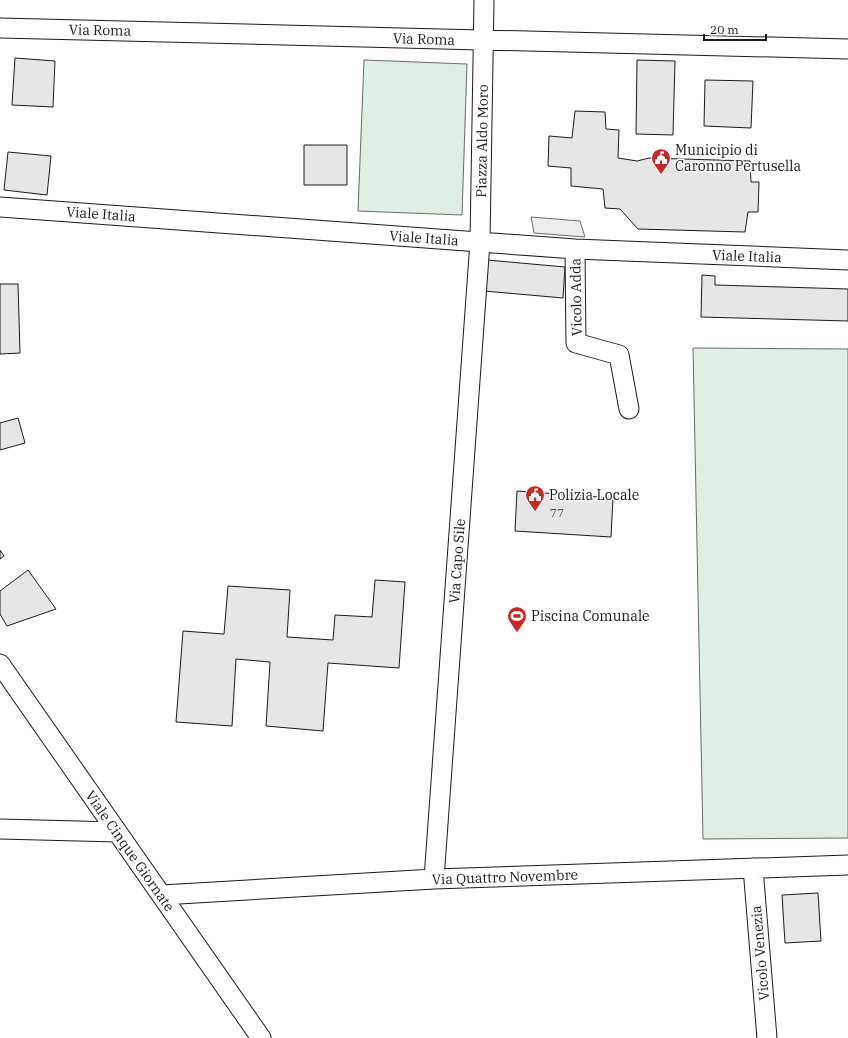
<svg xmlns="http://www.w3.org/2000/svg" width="848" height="1038" font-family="'IBM Plex Serif',serif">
  <rect width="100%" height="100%" fill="#fff"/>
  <!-- green -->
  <path fill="#e0efe3" stroke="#6a6a6a" d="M364,60l103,4 -5,151 -104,-4z
    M693,348l155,1v489l-145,1z"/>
  <!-- parking -->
  <path fill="#ededed" stroke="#6a6a6a" d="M531,217l49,4 5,16 -51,-4z"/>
  <!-- building -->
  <path fill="#e6e6e6" stroke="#1a1a1a" d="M15,58l40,3 -2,46 -41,-2z
    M637,60l38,1 -2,74 -37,-1z
    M705,80l48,1 -2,47 -47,-2z
    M575,111l30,1 1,17 13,1 -1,28 19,3 12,-3 101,3 1,21h8l-1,30h-10l-3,20 -107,-3 -18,-20 -15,-1 -2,-19 -32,-3v-18l-23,-2 1,-30 23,2z
    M304,145h43v40h-43z
    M8,152l43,4 -4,39 -43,-5z
    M487,260l78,7 -2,31 -79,-7z
    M702,275l13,1v9l133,4v32l-147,-4z
    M0,284h18l2,69 -20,1z
    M18,418l7,25 -25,7v-27z
    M517,491l96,7 -2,39 -96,-6z
    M0,550l4,6 -4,3z
    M28,570l28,39 -49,17 -7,-12v-23z
    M375,580l30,2 -6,86 -71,-5 -5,68 -57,-5 4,-64 -34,-3 -4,67 -56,-4 7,-91 41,3 4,-48 62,4 -3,47 46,3 2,-25 37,2z
    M818,893l3,48 -36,2 -3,-48z"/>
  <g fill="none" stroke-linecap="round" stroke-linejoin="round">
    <defs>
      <path id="street" d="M0,28l848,21
        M0,207l575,42 273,11
        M575,249l1,94 43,12 10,54
        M0,664l261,374
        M0,829l117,3
        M753,868l14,170
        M434,879l46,-637 4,-242
        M162,895l272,-16 414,-14"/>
    </defs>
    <!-- street casing -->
    <use href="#street" stroke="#1a1a1a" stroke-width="21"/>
    <!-- street -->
    <use href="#street" stroke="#fff" stroke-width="19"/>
  </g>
  <!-- icons -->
  <defs>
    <symbol id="civic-pin" viewBox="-11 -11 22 30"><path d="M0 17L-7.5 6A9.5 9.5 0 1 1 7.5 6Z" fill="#c62828" stroke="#fff"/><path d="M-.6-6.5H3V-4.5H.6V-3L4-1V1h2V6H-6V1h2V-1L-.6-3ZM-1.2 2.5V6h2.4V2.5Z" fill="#fff"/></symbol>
    <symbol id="stadium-pin" viewBox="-11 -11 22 30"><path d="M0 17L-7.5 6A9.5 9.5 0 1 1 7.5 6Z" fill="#c62828" stroke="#fff"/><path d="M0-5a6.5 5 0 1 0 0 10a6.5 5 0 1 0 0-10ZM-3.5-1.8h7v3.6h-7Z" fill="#fff"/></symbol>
  </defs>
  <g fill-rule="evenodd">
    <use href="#civic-pin" x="650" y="147" width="22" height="30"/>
    <use href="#civic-pin" x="524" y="484" width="22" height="30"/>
    <use href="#stadium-pin" x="506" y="605" width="22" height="30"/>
  </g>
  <g text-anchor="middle" stroke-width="3" stroke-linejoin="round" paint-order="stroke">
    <!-- number labels -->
    <g font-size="12" fill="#4d4d4d">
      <text x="557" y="517">77</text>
    </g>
    <!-- street labels -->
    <g font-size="14" fill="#1a1a1a" stroke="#fff">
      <text transform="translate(100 30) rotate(1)" y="5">Via Roma</text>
      <text transform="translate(424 39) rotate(2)" y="5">Via Roma</text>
      <text transform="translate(482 141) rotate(-89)" y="5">Piazza Aldo Moro</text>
      <text transform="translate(101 214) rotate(4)" y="5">Viale Italia</text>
      <text transform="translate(424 238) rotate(4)" y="5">Viale Italia</text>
      <text transform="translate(747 256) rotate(2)" y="5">Viale Italia</text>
      <text transform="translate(576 297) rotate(-91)" y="5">Vicolo Adda</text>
      <text transform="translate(457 561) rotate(-86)" y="5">Via Capo Sile</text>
      <text transform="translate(130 851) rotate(55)" y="5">Viale Cinque Giornate</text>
      <text transform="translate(505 877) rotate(-2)" y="5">Via Quattro Novembre</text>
      <text transform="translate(760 953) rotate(-95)" y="5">Vicolo Venezia</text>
    </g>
    <!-- poi labels -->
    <g font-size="14" fill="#1a1a1a" stroke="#fff" text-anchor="start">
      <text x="675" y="155">Municipio di<tspan x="675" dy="16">Caronno Pertusella</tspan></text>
      <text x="549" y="500">Polizia Locale</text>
      <text x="531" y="621">Piscina Comunale</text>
    </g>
  </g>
  <!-- scale -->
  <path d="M704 34v6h62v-6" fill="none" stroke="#1a1a1a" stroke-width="2"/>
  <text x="710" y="34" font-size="12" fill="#1a1a1a" stroke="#ffffff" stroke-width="3" paint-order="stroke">20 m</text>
</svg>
